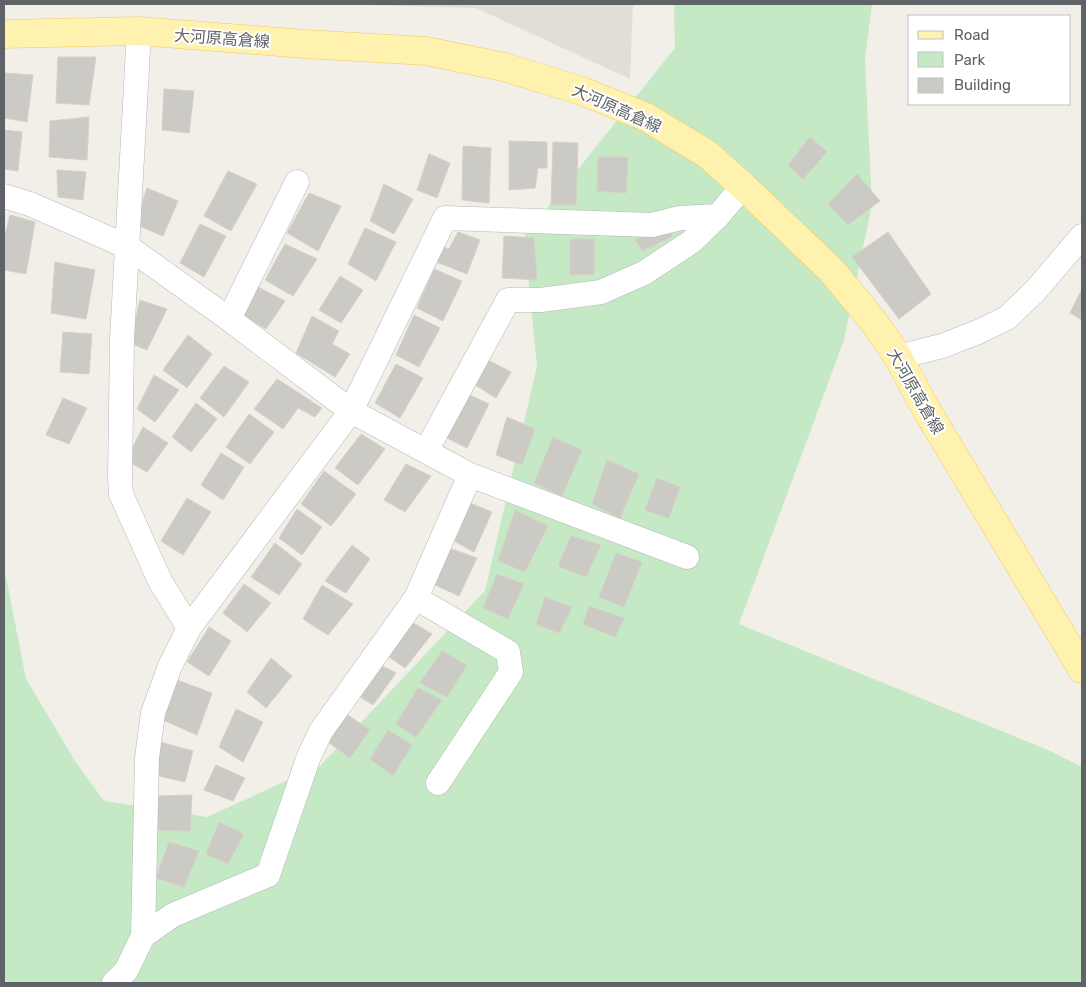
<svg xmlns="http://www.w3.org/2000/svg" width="1086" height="987" font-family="Rubik,'Noto Sans JP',sans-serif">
  <rect width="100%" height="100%" fill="#f1efe8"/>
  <!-- education -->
  <path fill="#e1ded6" d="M327,4h306l-3,75 -154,-71z"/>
  <!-- green -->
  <path fill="#c5e8c5" d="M674,4h198l-7,55 7,145 -28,136 -105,284 309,126 34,17v216h-1078v-416l22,112 49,82 29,40 103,16 114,-52 164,-174 52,-225 -13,-129 151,-189z"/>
  <!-- building -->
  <path fill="#cccac5" stroke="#d6d1c6" d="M58,57h38l-7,48 -33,-2z
    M4,73l29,2 -6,47 -23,-4z
    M164,89l30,2 -5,42 -27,-3z
    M89,117l-2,43 -38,-3 1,-36z
    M4,130l18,2 -4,39 -14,-2z
    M810,137l17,15 -24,27 -15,-14z
    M509,141l38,1v26h-9l-3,20 -26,2z
    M553,142l25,1 -2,62h-25z
    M463,146l28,2 -2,55 -27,-3z
    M429,154l21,9 -13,35 -20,-8z
    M598,157h30l-2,36 -29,-2z
    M57,170l29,2 -3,28 -25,-3z
    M228,171l29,13 -26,47 -27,-15z
    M857,174l23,27 -32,24 -20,-21z
    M384,184l29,15 -19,35 -24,-13z
    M147,188l31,13 -15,35 -28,-12z
    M309,193l32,13 -23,45 -31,-18z
    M10,215l25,7 -9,52 -22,-4v-31z
    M200,224l26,12 -22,41 -24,-14z
    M666,226l7,10 -31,15 -7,-12z
    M365,228l31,14 -20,39 -28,-17z
    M458,232l22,8 -13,34 -33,-13 7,-15 8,3z
    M888,232l43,62 -32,25 -47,-62z
    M504,236l30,2 3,42 -35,-2z
    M570,239h24v35l-24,1z
    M285,244l32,15 -24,37 -28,-16z
    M55,262l40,8 -9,49 -35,-6z
    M434,269l28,12 -19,40 -26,-13z
    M340,276l23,14 -22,33 -22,-13z
    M256,286l29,15 -19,28 -25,-14z
    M1082,289v31l-12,-7z
    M140,300l27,9 -20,41 -17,-7z
    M414,315l26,13 -21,39 -23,-12z
    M312,316l27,15 -7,13 18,10 -15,23 -39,-24z
    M63,332l29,2 -3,40 -29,-2z
    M188,335l24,19 -25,34 -24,-18z
    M484,358l27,14 -15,26 -24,-15z
    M396,364l27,14 -23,40 -25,-15z
    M224,366l25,16 -25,35 -24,-19z
    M154,375l25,15 -24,32 -18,-13z
    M277,379l45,29 -7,9 -17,-9 -15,21 -29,-20z
    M465,393l24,11 -22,44 -24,-12z
    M63,398l24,10 -18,36 -23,-9z
    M196,403l21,16 -26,33 -19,-15z
    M249,414l25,18 -24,32 -24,-17z
    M507,417l28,12 -13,36 -26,-10z
    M143,427l25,16 -21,29 -21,-12z
    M361,434l24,15 -27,36 -23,-17z
    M553,437l29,13 -20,46 -28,-13z
    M221,453l23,14 -21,33 -22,-15z
    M607,460l32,14 -19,44 -28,-14z
    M406,464l25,12 -26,36 -21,-12z
    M324,471l32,23 -25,32 -30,-22z
    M657,478l23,9 -11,31 -24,-8z
    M187,498l24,14 -28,43 -22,-14z
    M470,503l22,9 -18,40 -20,-11z
    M297,509l25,18 -20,28 -23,-17z
    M515,510l33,16 -23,46 -27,-11z
    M571,536l30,9 -15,32 -28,-11z
    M275,543l27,21 -23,31 -28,-18z
    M352,545l18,14 -24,34 -21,-12z
    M449,548l28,10 -18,38 -26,-12z
    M616,553l26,9 -18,45 -25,-10z
    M497,574l27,10 -16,35 -25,-11z
    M244,584l27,19 -24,29 -24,-19z
    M322,585l31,19 -25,31 -25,-16z
    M545,597l27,10 -13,26 -23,-9z
    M589,606l35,12 -9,19 -32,-13z
    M410,621l22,13 -27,34 -20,-14z
    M209,627l22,14 -22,35 -22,-14z
    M442,651l25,14 -20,32 -27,-14z
    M271,658l21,18 -26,32 -19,-16z
    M376,663l20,10 -23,32 -19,-12z
    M177,680l35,13 -15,42 -34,-15z
    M418,688l24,12 -26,37 -20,-13z
    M236,709l27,13 -20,40 -24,-15z
    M345,713l25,17 -20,28 -22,-16z
    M388,730l24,15 -19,31 -23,-17z
    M160,742l33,9 -8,31 -31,-7z
    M216,765l29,13 -12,23 -29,-11z
    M192,795l-2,36 -35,-1 1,-34z
    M219,822l25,12 -16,30 -22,-10z
    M169,842l30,9 -15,36 -28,-9z"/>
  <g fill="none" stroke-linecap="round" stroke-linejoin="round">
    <defs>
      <path id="minor" d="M139,31l-17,308 -2,139 1,16 39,87 29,47
        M4,196l26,8 98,43 101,72 122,92 119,64 217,82
        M229,319l68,-137
        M898,357l44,-11 36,-14 29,-14 29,-28 46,-54
        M426,451l82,-151h33l60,-8 43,-19 47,-31 27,-26
        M416,598l92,54 3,20 -73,111
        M143,936l30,-21 95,-40 41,-119 12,-25 95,-133 54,-123
        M114,983l12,-12 17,-35 4,-178 6,-45 17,-47 19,-38 162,-217 94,-193 207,7 28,-7 38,-2 25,-30"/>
      <path id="major" d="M4,34l135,-3 166,13 121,7 78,16 78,24 64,26 61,37 36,32 89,85 42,51 24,35 28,52 156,260"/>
    </defs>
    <!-- minor casing -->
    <use href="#minor" stroke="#b5b8bc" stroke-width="25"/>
    <!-- major casing -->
    <use href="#major" stroke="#f2c960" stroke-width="29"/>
    <!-- minor -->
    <use href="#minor" stroke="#fff" stroke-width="24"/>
    <!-- major -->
    <use href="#major" stroke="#fff2af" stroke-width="28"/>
  </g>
  <g text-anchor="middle" stroke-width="4" stroke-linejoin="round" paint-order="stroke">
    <!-- street labels -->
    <g font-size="16" fill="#5f6368" stroke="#fff">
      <text transform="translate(222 38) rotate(4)" y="6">大河原高倉線</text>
      <text transform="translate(617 108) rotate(24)" y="6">大河原高倉線</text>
      <text transform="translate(916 391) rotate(60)" y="6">大河原高倉線</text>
    </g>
  </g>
  <!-- border -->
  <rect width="1086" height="987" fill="none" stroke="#5f6368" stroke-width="10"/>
  <!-- legend -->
  <rect x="908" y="15" width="162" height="90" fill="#ffffff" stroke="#bfc1c3"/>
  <rect x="918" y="31" width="25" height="8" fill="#fff2af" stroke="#bfc1c3"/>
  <text x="954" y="40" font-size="15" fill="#5f6368">Road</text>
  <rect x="918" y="52" width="25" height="15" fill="#c5e8c5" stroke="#bfc1c3"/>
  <text x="954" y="65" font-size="15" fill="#5f6368">Park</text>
  <rect x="918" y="78" width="25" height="15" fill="#cccac5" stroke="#bfc1c3"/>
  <text x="954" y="90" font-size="15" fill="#5f6368">Building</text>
</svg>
